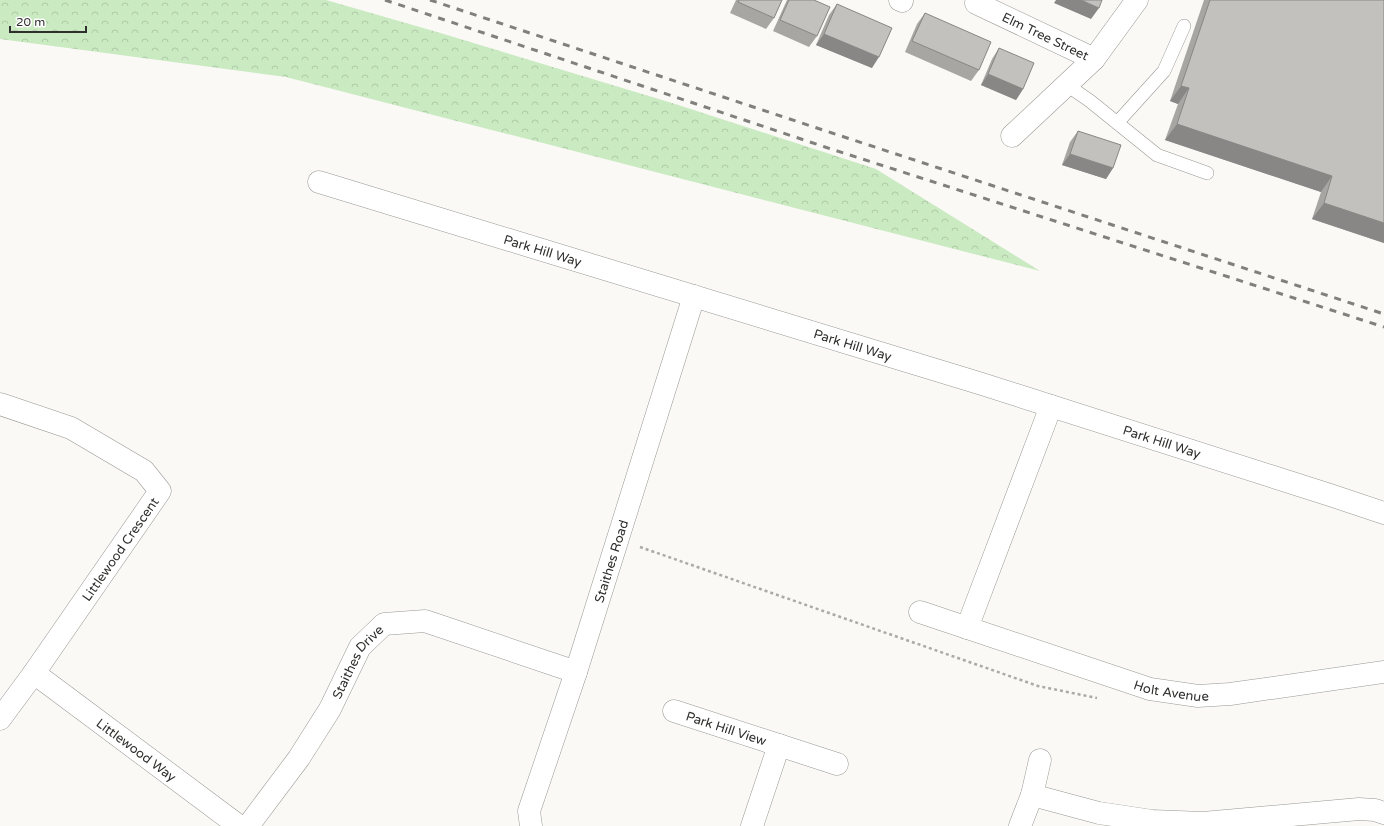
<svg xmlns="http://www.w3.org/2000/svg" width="1384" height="826" font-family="'Varela Round',sans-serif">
  <defs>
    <pattern id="forest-crowns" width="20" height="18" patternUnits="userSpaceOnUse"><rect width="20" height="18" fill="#caeac1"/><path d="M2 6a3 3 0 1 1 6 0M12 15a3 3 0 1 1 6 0" fill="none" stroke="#aec9a6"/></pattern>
  </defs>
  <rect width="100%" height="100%" fill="#faf9f6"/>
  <!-- forest -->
  <path fill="url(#forest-crowns)" d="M0,0h326l111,32 235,71 204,66 164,102 -754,-194 -286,-38z"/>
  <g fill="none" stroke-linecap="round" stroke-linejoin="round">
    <defs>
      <path id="lane" d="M1067,85l23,16 67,54 50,18
        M1117,123l47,-52 20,-45"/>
      <g id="street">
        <path d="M900,0l2,1"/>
        <path id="s1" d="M976,3l118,56"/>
        <path d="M1012,136l82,-77 43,-59"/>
        <path id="s2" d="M319,182l663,202 348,111 54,18"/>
        <path d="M0,404l71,24 73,43 16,20 -126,182 -34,46"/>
        <path id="s3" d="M920,612l230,77 48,7 32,-2 154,-22"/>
        <path d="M967,628l84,-222"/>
        <path id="s4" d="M34,673l205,153"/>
        <path id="s5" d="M674,711l163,53"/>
        <path d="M1032,795l8,-35"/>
        <path id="s6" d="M248,826l51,-68 31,-49 30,-62 24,-23 41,-3 151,51"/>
        <path id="s7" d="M531,826l-2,-15 47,-139 118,-376"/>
        <path d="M752,826l27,-81"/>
        <path d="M1020,826l12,-31 67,18 53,8 51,2 156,-14 16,1 9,3"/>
      </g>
    </defs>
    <!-- lane casing -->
    <use href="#lane" stroke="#989894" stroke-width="14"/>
    <!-- street casing -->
    <use href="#street" stroke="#989894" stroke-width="23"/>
    <!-- path -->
    <path stroke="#aaaaa8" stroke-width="2.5" stroke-dasharray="3 3" stroke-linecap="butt" d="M640,547l398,139 59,12"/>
    <!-- lane -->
    <use href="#lane" stroke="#fff" stroke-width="13"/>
    <!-- street -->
    <use href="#street" stroke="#fff" stroke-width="22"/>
    <!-- rail -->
    <path stroke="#81807e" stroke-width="3" stroke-dasharray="7 7" stroke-linecap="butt" d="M385,0l440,147 559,180
      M430,0l402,133 552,181"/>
  </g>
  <!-- wall -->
  <path fill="#a7a6a3" d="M736,0h46l-8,18 -8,11 -36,-16z
    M787,0h27l3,36 -8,11 -36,-16z
    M1204,0h180v243l-72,-24 9,-27 -156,-52 13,-36 -8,-3z
    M837,4l35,64 -56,-23 13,-30z
    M925,13l54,57 -8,11 -66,-29 12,-28z
    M999,48l24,41 -7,11 -35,-15 11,-26z
    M1078,131l35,37 -7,11 -44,-14 8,-23z"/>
  <!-- shaded-wall -->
  <path fill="#888785" d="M1056,0h25l18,8 -8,11 -37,-16z
    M824,34l55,23 -7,11 -56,-23z
    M988,74l35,15 -7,11 -35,-15z
    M1181,86l8,2 -11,16 -8,-3z
    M1177,124l155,52 -11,16 -156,-52z
    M1070,154l43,14 -7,11 -44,-14z
    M1324,203l60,20v20l-72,-24z"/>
  <!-- building -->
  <path fill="#c2c1be" stroke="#888785" d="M739,0h43l-8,18 -36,-16z
    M789,0h25l16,7 -13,29 -37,-16z
    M1081,0h21l-3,8z
    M1210,0h174v223l-60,-20 8,-27 -155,-52 12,-36 -8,-2z
    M837,4l55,24 -13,29 -55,-23z
    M925,13l66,29 -12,28 -67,-29z
    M999,48l35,15 -11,26 -35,-15z
    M1078,131l43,14 -8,23 -43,-14z"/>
  <g text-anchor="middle" stroke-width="3" stroke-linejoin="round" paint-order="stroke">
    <!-- street labels -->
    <g font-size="13" fill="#2f2f2e" stroke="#fff">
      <text dy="5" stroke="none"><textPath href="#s1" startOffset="77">Elm Tree Street</textPath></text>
      <text dy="5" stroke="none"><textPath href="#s2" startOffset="234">Park Hill Way</textPath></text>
      <text dy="5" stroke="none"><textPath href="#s2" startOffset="558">Park Hill Way</textPath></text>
      <text dy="5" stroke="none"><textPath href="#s2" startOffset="882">Park Hill Way</textPath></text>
      <text transform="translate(120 549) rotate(-55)" y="5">Littlewood Crescent</text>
      <text dy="5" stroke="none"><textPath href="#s7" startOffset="278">Staithes Road</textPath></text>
      <text dy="5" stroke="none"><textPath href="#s6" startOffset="198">Staithes Drive</textPath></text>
      <text dy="5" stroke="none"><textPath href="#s3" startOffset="264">Holt Avenue</textPath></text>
      <text dy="5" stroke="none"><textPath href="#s5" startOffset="55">Park Hill View</textPath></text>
      <text dy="5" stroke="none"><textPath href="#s4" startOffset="128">Littlewood Way</textPath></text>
    </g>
  </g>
  <!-- scale -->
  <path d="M10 26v6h76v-6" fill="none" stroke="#2f2f2e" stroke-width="2"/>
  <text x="16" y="26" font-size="12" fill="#2f2f2e" stroke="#ffffff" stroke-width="3" paint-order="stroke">20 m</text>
</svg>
